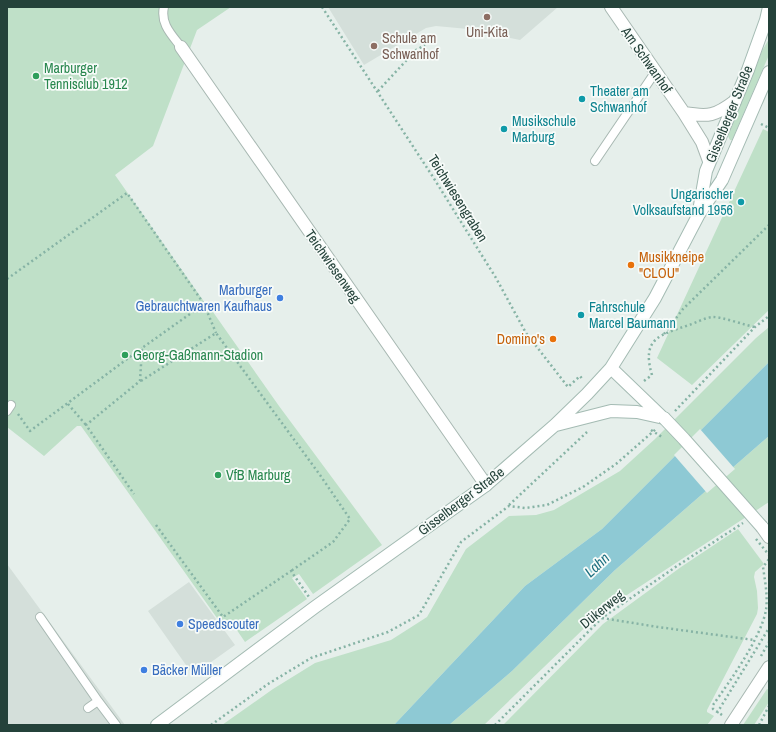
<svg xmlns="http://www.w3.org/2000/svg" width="776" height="732" font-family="'Archivo Narrow',sans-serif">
  <rect width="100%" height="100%" fill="#e6efeb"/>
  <!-- built -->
  <path fill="#d4dfda" d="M328,7h230l-38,33 -52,-11 -32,-3 -10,2 -62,37z
    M7,564l38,52 80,109h-118z
    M189,582l46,63 -42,30 -45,-64z"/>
  <!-- green -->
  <path fill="#bfe0c8" d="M7,7h224l-34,23 -44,116 -38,29 90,128 1,-1 73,104 103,139 -69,49 -14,-20 -7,4 15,21 -62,43 -15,-22 -8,5 -141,-199h-4l-33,30 -37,-29z
    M769,39v16l-37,85h-2l-2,-4 35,-87z
    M763,129l6,3v178l-77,75 -35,-27z
    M769,327v35l-167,167 -77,57 -131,139h-172l51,-36 42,-26 76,-23 36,-23 39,-68 43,-33 27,-1 18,-5 66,-39 35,-32 101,-101z
    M769,436v66l-168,110 -117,113h-35l63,-54 103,-101z
    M738,529l26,35 -9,8 -1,5 3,14 1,17 -1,6 -50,96v2l7,4 -7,9h-204l100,-101 78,-57z
    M767,689l2,1v12l-15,23h-11z"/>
  <!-- water -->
  <path fill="#8ec9d4" d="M769,362v74l-154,134 -103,101 -63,54h-55l131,-139 77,-57z"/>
  <!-- pier -->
  <path fill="#e6efeb" d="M700,429l35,40 -28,24 -33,-38z"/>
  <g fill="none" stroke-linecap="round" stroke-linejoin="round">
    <defs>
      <path id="service" d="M164,7c-4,17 8,28 17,40
        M595,161l61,-90
        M7,411l4,-6
        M40,617l58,84
        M88,708l10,-7 18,24"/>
      <path id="minor" d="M611,7l73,106 18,29 7,19
        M181,47l305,438
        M684,113c25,4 31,3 51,-12
        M762,527l7,10
        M731,725l38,-58"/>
      <path id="secondary" d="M699,211l7,-40 42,-101 18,-50 3,-13
        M611,368l51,49
        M556,425l55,-14 26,1 27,6
        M157,725l158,-118 171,-122 69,-60 32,-31 24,-26 44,-70 44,-84 23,-34 47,-108"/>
    </defs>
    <!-- service casing -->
    <use href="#service" stroke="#a8b8b2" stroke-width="10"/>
    <!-- minor casing -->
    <use href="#minor" stroke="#a8b8b2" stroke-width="14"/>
    <!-- secondary casing -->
    <use href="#secondary" stroke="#a4bbb3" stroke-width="14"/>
    <!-- path -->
    <path stroke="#86b3a5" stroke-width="2.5" stroke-dasharray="2 3" stroke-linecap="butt" d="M322,7l111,170 63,101 30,55 42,54 12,-11 3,4
      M378,91l38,-41 9,-5
      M761,124l8,4
      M7,279l120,-86 77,111 -62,44 -2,33 -54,44 48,69
      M204,304l12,29
      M664,334l19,-25 86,-84
      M141,381l75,-48 104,142 30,44 -17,23 -42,29
      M644,381l8,-6c-11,-37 8,-40 37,-50 7,-2 17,-8 24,-8 10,0 31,8 42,10
      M68,404l18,21
      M675,411l80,-84 14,-11
      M18,414l12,17 112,-83
      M509,505l78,-73
      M156,525l67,92 68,-46 18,26
      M602,618l56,9 96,13
      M761,656l8,-14
      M717,713l52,-85
      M722,715l-9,-6v-4c17,-24 48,-67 53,-95 2,-14 -1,-29 -3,-43l6,-8
      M211,725l57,-41 43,-26 77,-26 31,-17 42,-73 48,-36 16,2 22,-3 36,-18 33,-23 40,-35
      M495,725l107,-107 75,-52 66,-43
      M759,725l10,-19"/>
    <!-- service -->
    <use href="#service" stroke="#fff" stroke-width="8"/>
    <!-- minor -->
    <use href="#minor" stroke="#fff" stroke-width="12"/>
    <!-- secondary -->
    <use href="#secondary" stroke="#fff" stroke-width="12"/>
    <defs>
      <path id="secondary-bridge" d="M664,418l20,21 78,88"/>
    </defs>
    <!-- secondary-bridge casing -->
    <use href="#secondary-bridge" stroke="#a4bbb3" stroke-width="14" stroke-linecap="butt"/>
    <!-- path-bridge -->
    <path stroke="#86b3a5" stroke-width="2.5" stroke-dasharray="2 3" stroke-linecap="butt" d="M651,430l11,7
      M756,539l13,16"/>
    <!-- secondary-bridge -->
    <use href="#secondary-bridge" stroke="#fff" stroke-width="12"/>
  </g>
  <!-- markers -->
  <g fill="#8d6e63" stroke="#f7fbf9" stroke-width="1.5">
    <circle cx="487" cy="17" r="4"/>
    <circle cx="374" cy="46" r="4"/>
  </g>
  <g fill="#2e9e5b" stroke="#f7fbf9" stroke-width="1.5">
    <circle cx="36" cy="76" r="4"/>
    <circle cx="125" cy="355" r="4"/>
    <circle cx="218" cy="475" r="4"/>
  </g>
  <g fill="#0f9aa8" stroke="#f7fbf9" stroke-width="1.5">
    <circle cx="582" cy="99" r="4"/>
    <circle cx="504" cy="129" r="4"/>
    <circle cx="741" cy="202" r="4"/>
    <circle cx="581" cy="315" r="4"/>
  </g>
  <g fill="#e8710a" stroke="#f7fbf9" stroke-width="1.5">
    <circle cx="631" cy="265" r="4"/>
    <circle cx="553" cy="339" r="4"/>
  </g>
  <g fill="#3f7fe0" stroke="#f7fbf9" stroke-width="1.5">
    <circle cx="280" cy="298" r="4"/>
    <circle cx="180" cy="624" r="4"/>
    <circle cx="144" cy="670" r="4"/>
  </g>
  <g text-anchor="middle" stroke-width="3.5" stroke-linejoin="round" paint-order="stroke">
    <!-- education labels -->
    <g font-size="14" fill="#785e54" stroke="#f7fbf9">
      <text x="487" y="37">Uni-Kita</text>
      <text x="382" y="43" text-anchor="start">Schule am<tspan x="382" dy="16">Schwanhof</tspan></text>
    </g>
    <!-- street labels -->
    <g font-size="14" fill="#24423a" stroke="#f7fbf9">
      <text transform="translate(647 60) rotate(55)" y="5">Am Schwanhof</text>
      <text transform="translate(729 114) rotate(-68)" y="5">Gisselberger Straße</text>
      <text transform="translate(458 198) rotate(58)" y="5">Teichwiesengraben</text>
      <text transform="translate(333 266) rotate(55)" y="5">Teichwiesenweg</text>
      <text transform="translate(461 501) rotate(-37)" y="5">Gisselberger Straße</text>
      <text transform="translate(602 609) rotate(-39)" y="5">Dükerweg</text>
    </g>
    <!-- leisure labels -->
    <g font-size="14" fill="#27864d" stroke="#f7fbf9" text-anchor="start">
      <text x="44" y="73">Marburger<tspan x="44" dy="16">Tennisclub 1912</tspan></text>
      <text x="133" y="360">Georg-Gaßmann-Stadion</text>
      <text x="226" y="480">VfB Marburg</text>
    </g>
    <!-- culture labels -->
    <g font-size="14" fill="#0d838f" stroke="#f7fbf9" text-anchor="start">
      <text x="590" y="96">Theater am<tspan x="590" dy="16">Schwanhof</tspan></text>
      <text x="512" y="126">Musikschule<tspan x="512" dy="16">Marburg</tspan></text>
      <text x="733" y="199" text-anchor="end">Ungarischer<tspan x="733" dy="16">Volksaufstand 1956</tspan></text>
      <text x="589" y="312">Fahrschule<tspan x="589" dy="16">Marcel Baumann</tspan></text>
    </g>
    <!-- food labels -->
    <g font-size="14" fill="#c56008" stroke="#f7fbf9" text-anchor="start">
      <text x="639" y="262">Musikkneipe<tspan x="639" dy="16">"CLOU"</tspan></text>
      <text x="545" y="344" text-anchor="end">Domino's</text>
    </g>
    <!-- shop labels -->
    <g font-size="14" fill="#366cbe" stroke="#f7fbf9" text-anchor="start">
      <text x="272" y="295" text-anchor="end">Marburger<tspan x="272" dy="16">Gebrauchtwaren Kaufhaus</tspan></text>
      <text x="188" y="629">Speedscouter</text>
      <text x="152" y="675">Bäcker Müller</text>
    </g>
    <!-- water labels -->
    <g font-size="15" font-style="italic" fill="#1c6f80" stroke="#f7fbf9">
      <text transform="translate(597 565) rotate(-43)" y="5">Lahn</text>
    </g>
  </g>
  <!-- border -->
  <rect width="776" height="732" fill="none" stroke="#24423a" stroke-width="16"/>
</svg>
